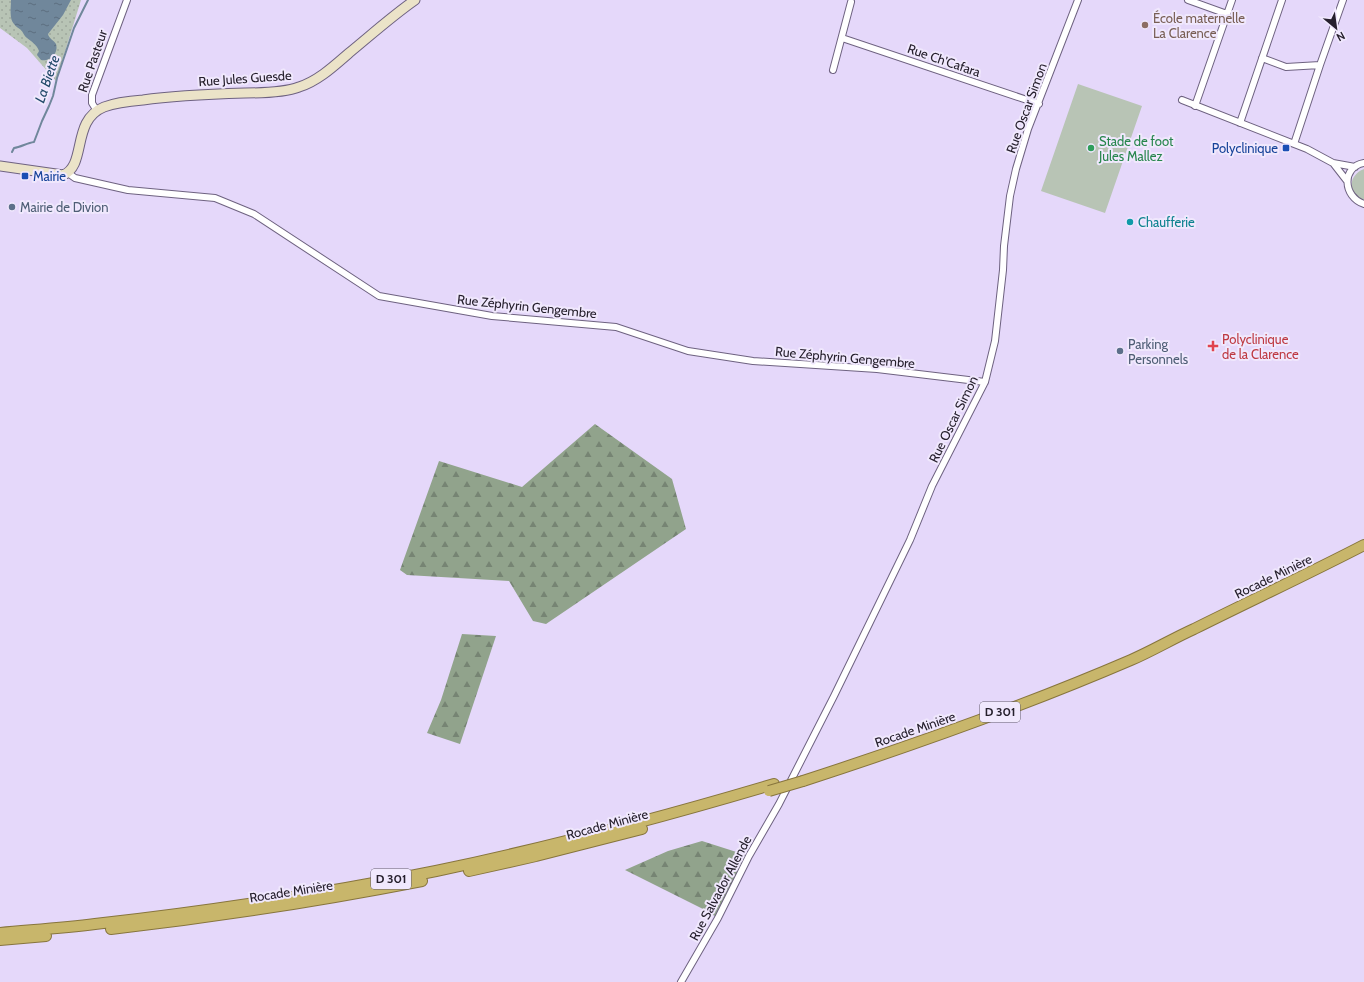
<svg xmlns="http://www.w3.org/2000/svg" width="1364" height="982" font-family="Cabin,sans-serif">
  <defs>
    <pattern id="forest-firs" width="22" height="20" patternUnits="userSpaceOnUse"><rect width="22" height="20" fill="#91a38c"/><path d="M5 1l3.5 6h-7zM16 11l3.5 6h-7z" fill="#768473"/></pattern>
    <pattern id="park-dots" width="8" height="8" patternUnits="userSpaceOnUse"><rect width="8" height="8" fill="#b8c4b5"/><path d="M2 2h.1M6 6h.1" fill="none" stroke="#9ea89c" stroke-width="1.8" stroke-linecap="round"/></pattern>
    <pattern id="water-ripples" width="26" height="14" patternUnits="userSpaceOnUse"><rect width="26" height="14" fill="#70879b"/><path d="M2 4q2-2 4 0t4 0M15 11q2-2 4 0t4 0" fill="none" stroke="#5c6e7f"/></pattern>
  </defs>
  <rect width="100%" height="100%" fill="#e5d8fa"/>
  <!-- green -->
  <path fill="#b8c4b5" d="M1078,84l64,22 -37,107 -64,-22z
    M1364,169v31c-17,-6 -16,-25 0,-31z"/>
  <!-- forest -->
  <path fill="url(#forest-firs)" d="M595,424l77,55 14,50 -140,95 -13,-3 -24,-40 -102,-6 -7,-5 39,-109 83,26z
    M462,634l34,2 -36,108 -33,-11 14,-33z
    M702,841l47,15 -31,62 -13,-8 -80,-40 43,-19z"/>
  <!-- park -->
  <path fill="url(#park-dots)" d="M0,0h81l-25,81 -29,-33 -27,-20z"/>
  <!-- water -->
  <path fill="url(#water-ripples)" d="M11,0h60l-8,15 -15,19c1,5 6,6 8,10 3,10 -7,18 -15,16l-4,-5 2,-4c-2,-6 -8,-10 -12,-13 -3,-2 -4,-6 -6,-8 -2,-2 -5,-3 -7,-6 -5,-5 -3,-17 -3,-24z"/>
  <g fill="none" stroke-linecap="round" stroke-linejoin="round">
    <!-- stream -->
    <path stroke="#70879b" stroke-width="2" d="M12,152l2,-4c7,-1 13,-5 20,-6l8,-21 7,-15 4,-10 4,-18 17,-50 14,-28"/>
    <defs>
      <path id="minor" d="M1188,0l39,14
        M842,38l197,66
        M1262,58l24,9 34,-2 23,-65
        M833,70l18,-68
        M1182,100l125,49 26,14 22,4
        M1195,106l37,-106
        M97,111l-5,-8v-8l35,-95
        M1240,123l42,-123
        M1294,144l26,-79
        M1333,163l14,18
        M1364,163c-23,4 -21,34 0,41
        M68,173l7,5 53,12 87,8 39,16 125,82 113,20 124,11 72,24 65,10 124,8 108,13
        M681,982l37,-64 31,-62 30,-52 55,-108 76,-156 22,-54 53,-104 10,-41 8,-71 1,-24 6,-50 6,-27 12,-40 50,-129"/>
      <path id="secondary" d="M0,166l63,9c24,-9 8,-55 41,-68 13,-5 26,-6 39,-7 34,-5 68,-6 102,-7 15,0 41,-1 54,-6 19,-6 35,-21 50,-34 22,-18 43,-37 66,-53"/>
      <path id="trunk" d="M803,781c111,-36 221,-75 328,-121 21,-9 41,-21 63,-31 56,-28 114,-55 170,-84
        M469,871l67,-15 106,-27
        M111,929c105,-12 208,-28 311,-48
        M0,933c32,-3 63,-5 95,-9 114,-13 228,-30 341,-53 114,-24 227,-54 338,-87
        M0,940l46,-4"/>
    </defs>
    <!-- minor casing -->
    <use href="#minor" stroke="#6e6280" stroke-width="8"/>
    <!-- secondary casing -->
    <use href="#secondary" stroke="#6e6280" stroke-width="11"/>
    <!-- trunk casing -->
    <use href="#trunk" stroke="#87753d" stroke-width="12"/>
    <!-- minor -->
    <use href="#minor" stroke="#fff" stroke-width="6"/>
    <!-- secondary -->
    <use href="#secondary" stroke="#ebe3c8" stroke-width="9"/>
    <!-- trunk -->
    <use href="#trunk" stroke="#c8b66b" stroke-width="10"/>
    <defs>
      <path id="trunk-bridge" d="M769,791l34,-10"/>
    </defs>
    <!-- trunk-bridge casing -->
    <use href="#trunk-bridge" stroke="#87753d" stroke-width="12" stroke-linecap="butt"/>
    <!-- trunk-bridge -->
    <use href="#trunk-bridge" stroke="#c8b66b" stroke-width="10"/>
  </g>
  <!-- markers -->
  <circle fill="#8d6e63" stroke="#f0e8fd" stroke-width="1.5" cx="1145" cy="25" r="4"/>
  <circle fill="#2e9e5b" stroke="#f0e8fd" stroke-width="1.5" cx="1091" cy="148" r="4"/>
  <g fill="#1a4fb4" stroke="#f0e8fd" stroke-width="1.5">
    <rect x="1282" y="144" width="8" height="8" rx="2"/>
    <rect x="21" y="172" width="8" height="8" rx="2"/>
  </g>
  <g fill="#5c6f8a" stroke="#f0e8fd" stroke-width="1.5">
    <circle cx="12" cy="207" r="4"/>
    <circle cx="1120" cy="351" r="4"/>
  </g>
  <circle fill="#0f9aa8" stroke="#f0e8fd" stroke-width="1.5" cx="1130" cy="222" r="4"/>
  <path fill="#e0444e" stroke="#f0e8fd" stroke-width="1.5" d="M1211 340h4v4h4v4h-4v4h-4v-4h-4v-4h4z"/>
  <g text-anchor="middle" stroke-width="4" stroke-linejoin="round" paint-order="stroke">
    <!-- shield labels -->
    <g fill="#f0e8fd" stroke="#635c6b" stroke-width="1">
      <rect x="980" y="702" width="40" height="20" rx="3"/>
      <rect x="371" y="869" width="40" height="20" rx="3"/>
    </g>
    <g font-size="12" font-weight="bold" fill="#26202d">
      <text x="1000" y="716">D 301</text>
      <text x="391" y="883">D 301</text>
    </g>
    <!-- education labels -->
    <g font-size="13" fill="#785e54" stroke="#f0e8fd" text-anchor="start">
      <text x="1153" y="23">École maternelle<tspan x="1153" dy="15">La Clarence</tspan></text>
    </g>
    <!-- street labels -->
    <g font-size="13" fill="#26202d" stroke="#f0e8fd">
      <text transform="translate(944 60) rotate(19)" y="5">Rue Ch'Cafara</text>
      <text transform="translate(92 61) rotate(-71)" y="5">Rue Pasteur</text>
      <text transform="translate(245 78) rotate(-4)" y="5">Rue Jules Guesde</text>
      <text transform="translate(1026 108) rotate(-70)" y="5">Rue Oscar Simon</text>
      <text transform="translate(527 306) rotate(6)" y="5">Rue Zéphyrin Gengembre</text>
      <text transform="translate(845 357) rotate(5)" y="5">Rue Zéphyrin Gengembre</text>
      <text transform="translate(953 419) rotate(-64)" y="5">Rue Oscar Simon</text>
      <text transform="translate(1273 576) rotate(-26)" y="5">Rocade Minière</text>
      <text transform="translate(915 729) rotate(-19)" y="5">Rocade Minière</text>
      <text transform="translate(607 824) rotate(-15)" y="5">Rocade Minière</text>
      <text transform="translate(720 888) rotate(-62)" y="5">Rue Salvador Allende</text>
      <text transform="translate(291 891) rotate(-9)" y="5">Rocade Minière</text>
    </g>
    <!-- leisure labels -->
    <g font-size="13" fill="#27864d" stroke="#f0e8fd" text-anchor="start">
      <text x="1099" y="146">Stade de foot<tspan x="1099" dy="15">Jules Mallez</tspan></text>
    </g>
    <!-- transit labels -->
    <g font-size="13" fill="#164399" stroke="#f0e8fd" text-anchor="end">
      <text x="1278" y="153">Polyclinique</text>
      <text x="33" y="181" text-anchor="start">Mairie</text>
    </g>
    <!-- service labels -->
    <g font-size="13" fill="#4e5e75" stroke="#f0e8fd" text-anchor="start">
      <text x="20" y="212">Mairie de Divion</text>
      <text x="1128" y="349">Parking<tspan x="1128" dy="15">Personnels</tspan></text>
    </g>
    <!-- culture labels -->
    <g font-size="13" fill="#0d838f" stroke="#f0e8fd" text-anchor="start">
      <text x="1138" y="227">Chaufferie</text>
    </g>
    <!-- health labels -->
    <g font-size="13" fill="#be3a42" stroke="#f0e8fd" text-anchor="start">
      <text x="1222" y="344">Polyclinique<tspan x="1222" dy="15">de la Clarence</tspan></text>
    </g>
    <!-- water labels -->
    <g font-size="14" font-style="italic" fill="#214969" stroke="#f0e8fd">
      <text transform="translate(47 79) rotate(-71)" y="5">La Biette</text>
    </g>
  </g>
  <!-- north arrow -->
  <g transform="translate(1336 28) rotate(151)" stroke="#f0e8fd" stroke-width="3" paint-order="stroke">
  <path d="M0-3L7 15L0 10L-7 15Z" fill="#26202d"/>
  <text y="-6" font-size="11" font-weight="bold" text-anchor="middle" fill="#26202d">N</text>
  </g>
</svg>
